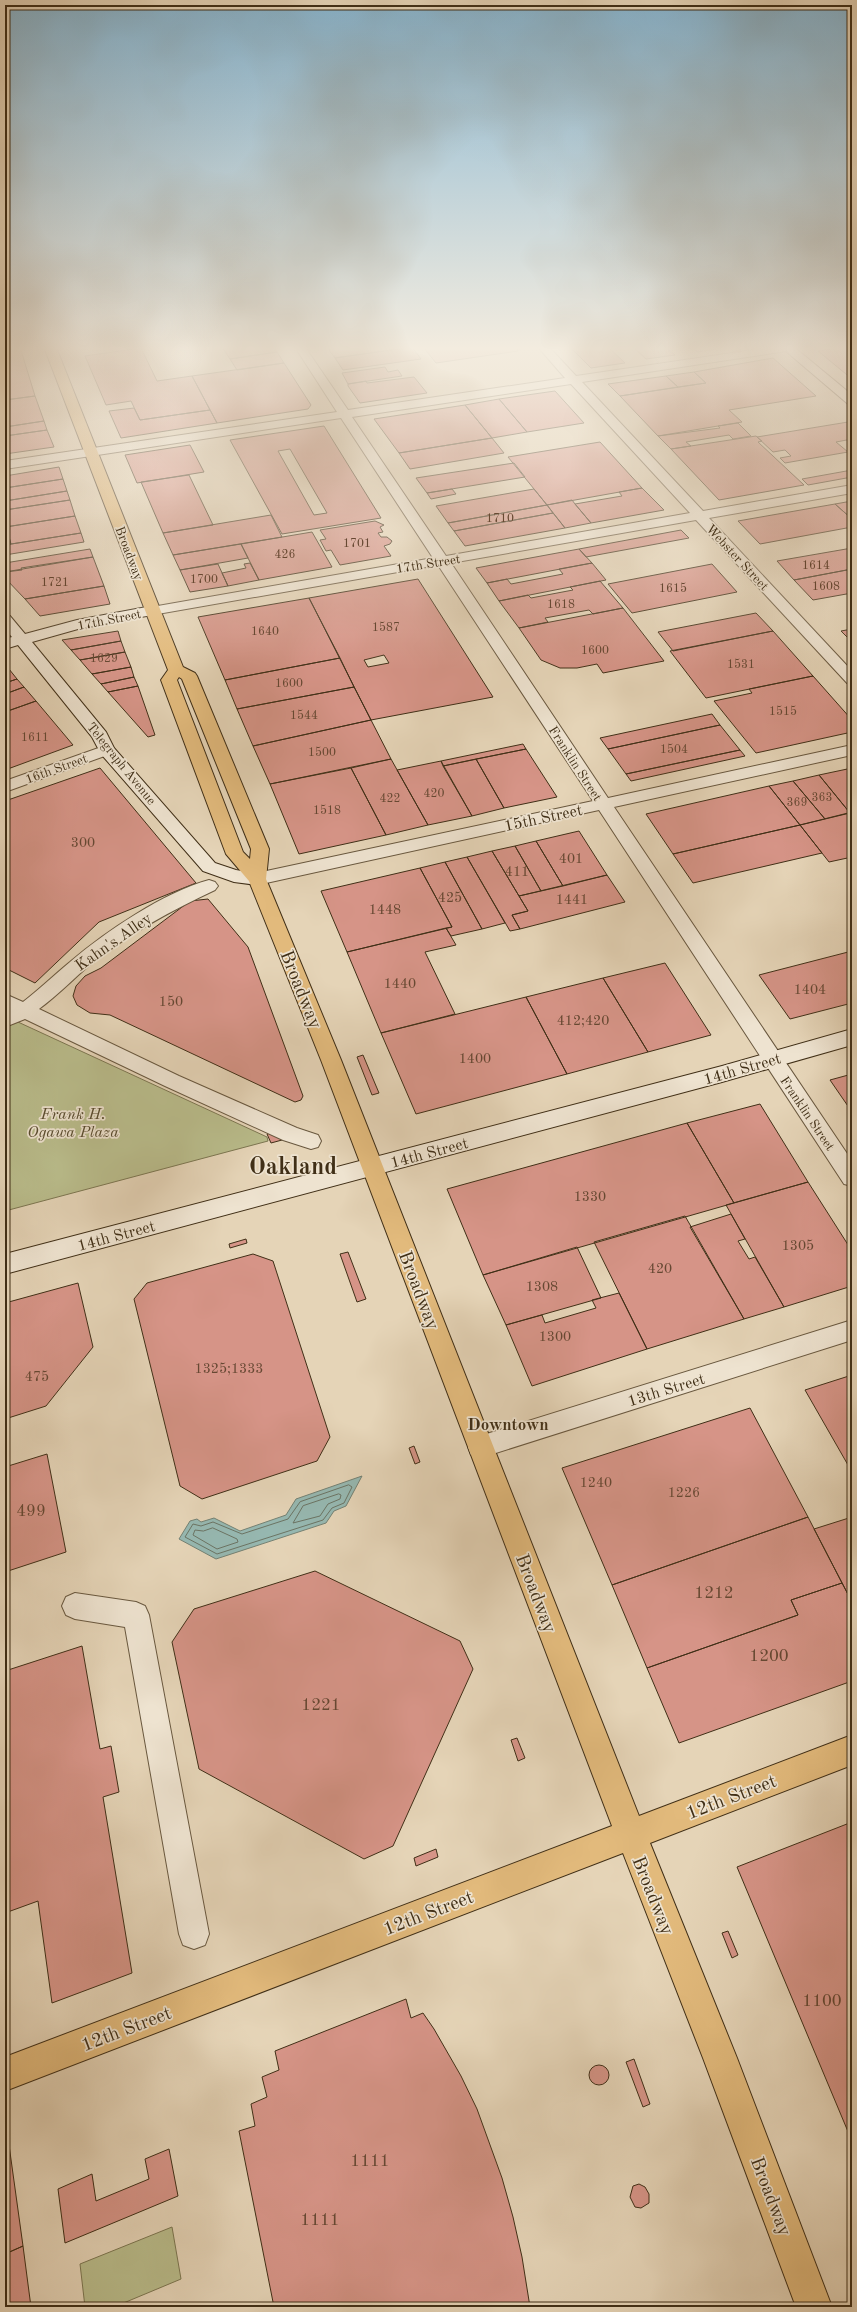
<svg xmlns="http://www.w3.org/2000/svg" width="857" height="2312" font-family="'Old Standard TT',serif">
  <rect width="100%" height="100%" fill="#e5d4b7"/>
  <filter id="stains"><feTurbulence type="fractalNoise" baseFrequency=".005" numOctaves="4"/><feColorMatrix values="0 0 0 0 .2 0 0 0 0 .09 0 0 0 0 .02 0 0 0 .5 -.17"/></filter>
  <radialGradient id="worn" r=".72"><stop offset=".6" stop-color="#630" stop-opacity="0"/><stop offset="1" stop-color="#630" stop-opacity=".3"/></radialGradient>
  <!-- green -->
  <path fill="#b9bc8b" stroke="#7c7651" d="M5,1016l262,121 1,4 -263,70z
    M172,2227l9,52 -67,28h-29l-5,-43z"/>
  <!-- water -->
  <path fill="#96b8b1" stroke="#748173" d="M362,1476l-16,30 -12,5 -8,12 -110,36 -37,-20 11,-18 7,-2 4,3 13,-4 26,13 46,-16 10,-16z"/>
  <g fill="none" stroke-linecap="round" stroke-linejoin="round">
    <!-- shore -->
    <path stroke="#6b7464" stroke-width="1" d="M349,1485l3,2 -8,16 -12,5 -9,12 -106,34 -32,-17 8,-13 8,2 12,-4 29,12 46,-15 12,-17z
      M339,1494l2,1 -1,4 -12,5 -8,12 -27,7 10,-17z
      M213,1528l24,11 1,3 -21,7 -24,-14 2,-5 8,1z"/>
  </g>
  <!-- building -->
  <path fill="#d69487" stroke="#402f17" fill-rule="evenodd" d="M5,347h15l15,49 -30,4z
    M79,347h25l-24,3z
    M222,347h52l3,5 -47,7z
    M327,347h85l-77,11z
    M412,347l9,12 -78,11 -8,-12z
    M423,347h95l2,2h-3l1,2 -82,12z
    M570,347h38l17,16 -34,5z
    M633,347h33l9,8 -29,4z
    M682,347h48l-33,5 -4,-4 -8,1z
    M845,347h7v32l-34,-28z
    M141,348l16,33 35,-5 18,34 -70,10 -9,-19 -25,4 -21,-49z
    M277,352l7,11 -47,7 -7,-11z
    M773,358l43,38 -87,14 13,12 -84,14 -38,-40 86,-13 -12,-11z
    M284,363l27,42 -3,4 -91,14 -25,-47z
    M385,367l3,5 10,-2 4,6 -54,8 -6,-11z
    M694,372l12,11 -28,4 -12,-11z
    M666,376l12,11 -58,9 -12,-12z
    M414,377l13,16 -67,10 -12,-17v-2l18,-3 1,2z
    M555,391l29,32 -57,9 -28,-33z
    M35,396l9,25 -39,6v-27z
    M499,399l28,33 -35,6 -27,-33z
    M465,405l27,33 -93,15 -25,-34z
    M134,408l6,12 70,-10 7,13 -96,15 -12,-27z
    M44,421l3,9 -42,6v-9z
    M848,422l4,3v14l-16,3 12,10 -63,11 -5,-5 11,-2 -6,-6 -12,2 -16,-15z
    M738,423l13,13 -18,3 -4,-4 -43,7 5,4 -20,3 -13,-13 62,-8 -2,-2z
    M324,426l57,92 -99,16 -52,-94zM290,449l37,64 -13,2 -36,-64z
    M47,430l7,17 -49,7v-18z
    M756,436l6,5 -4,1 46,43 -85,15 -48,-51z
    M492,438l12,15 -94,16 -11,-16z
    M600,442l42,46 -95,17 -39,-48z
    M190,445l14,27 -67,11 -12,-28z
    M514,463l11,14 -98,16 -11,-15z
    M59,467l4,12 -58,9v-12z
    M852,470v7l-44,8 -6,-6z
    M189,475l24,50 -50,8 -22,-51z
    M63,479l4,12 -62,10v-13z
    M642,488l22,22 -73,13 -16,-19 47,-8 -3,-4z
    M452,489l4,5 -25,5 -4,-6z
    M534,489l13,16 -99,18 -12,-17z
    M67,491l3,9 -65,10v-9z
    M70,500l5,16 -70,11v-17z
    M572,500l3,4 16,19 -26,5 -18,-23z
    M852,501v18l-17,-15z
    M835,504l17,15v8l-92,17 -22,-23z
    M547,505l6,8 -99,18 -6,-8z
    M553,513l12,15 -100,18 -11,-15z
    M271,515l11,22 -109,18 -10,-22z
    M75,516l6,17 -70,11 -5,-17z
    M375,521l9,4 -4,2 3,5 -5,1 3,4h6l5,4 -2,3 -6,2 7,10 -51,9 -9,-15 -5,1 -6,-11 6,-1 -6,-9z
    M5,527h1l5,17 -6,1z
    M681,530l8,8 -103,19 -7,-8z
    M312,532l20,35 -73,13 -18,-36z
    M81,533l3,9 -79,13v-10z
    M241,544l7,14 -68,12 -7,-15z
    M852,548v21l-58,11 -17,-19z
    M90,549l3,8 -72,11 1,2 -17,2v-9z
    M579,549l13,14 -105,20 -11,-15z
    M93,557l11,29 -79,13 -20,-21v-6z
    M250,563l9,17 -31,6 -6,-13 24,-5 -2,-4z
    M592,563l14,17 -107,21 -12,-18 20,-4 4,5 52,-10 -4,-5z
    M218,564l10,22 -38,6 -10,-22z
    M712,564l25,28 -105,21 -24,-29z
    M852,569v24l-39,7 -19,-20z
    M418,579l75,118 -122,23 -62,-122zM384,655l5,8 -21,4 -4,-7z
    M600,581l23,27 -30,6 -4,-4 -44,8 3,4 -29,6 -20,-27 29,-6 3,3 42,-8 -3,-3z
    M104,586l6,18 -70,12 -15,-17z
    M309,598l31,60 -115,22 -27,-63z
    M623,608l41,53 -61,12 -6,-9 -20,4h-17l-19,-8 -22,-32z
    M756,613l17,18 -100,20 -15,-19z
    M852,629v13l-11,-11z
    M118,631l3,10 -50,9 -9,-10z
    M773,631l40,45 -107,22 -36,-47z
    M121,641l4,11 -45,8 -9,-10z
    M125,652l6,15 -39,7 -12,-14z
    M340,658l14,29 -117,22 -12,-29z
    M131,667l3,10 -33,7 -9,-10z
    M9,669l8,10 -12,4v-12z
    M813,676l39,44v12l-96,21 -42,-52 38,-8 -3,-4z
    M134,677l4,9 -30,6 -7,-8z
    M17,679l7,8 -19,7v-11z
    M138,686l17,49 -7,2 -40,-45z
    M24,687l12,14 -31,11v-18z
    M354,687l17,33 -118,26 -16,-37z
    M36,701l37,44 -68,25v-58z
    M712,714l8,11 -112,24 -8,-11z
    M371,720l20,39 -121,25 -17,-38z
    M720,725l20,25 -114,24 -18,-25z
    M523,744l3,5 -83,17 -2,-5z
    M526,749l31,48 -53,11 -28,-49z
    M740,750l5,6 -114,25 -5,-7z
    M391,759l37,66 -42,10 -35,-67z
    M476,759l28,49 -32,8 -29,-50z
    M441,761l31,55 -44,9 -31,-55z
    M100,768l96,115 -97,39 -64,61 -30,-15v-167z
    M351,768l35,67 -87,19 -29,-70z
    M852,768v44l-2,1 -31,-38z
    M819,775l31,38 -25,6 -32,-38z
    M793,781l32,38 -25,6 -31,-39z
    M769,786l31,39 -127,29 -27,-40z
    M852,812v45l-23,5 -29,-37z
    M800,825l22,28 -129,30 -20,-29z
    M579,831l28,44 -44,11 -27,-45z
    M536,841l27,45 -22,5 -26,-45z
    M515,846l26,45 -22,5 -27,-45z
    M492,851l36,60 -16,4 8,14 -10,2 -43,-74z
    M467,857l38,66 -23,6 -37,-67z
    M445,862l37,67 -31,7 -5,-8 6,-1 -32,-59z
    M420,868l32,59 -105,25 -26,-61z
    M607,875l18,27 -105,27 -8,-14 16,-4 -9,-15z
    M208,899l40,48 55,149 -2,4 -6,2 -185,-87 -20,-2 -13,-8 -4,-9 3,-10 9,-10 16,-8 89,-67z
    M446,928l10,17 -31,7 30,62 -74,19 -34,-81z
    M852,951v52l-62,16 -31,-44z
    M665,963l46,72 -63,17 -45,-74z
    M603,978l45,74 -81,22 -41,-77z
    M526,997l41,77 -151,40 -35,-81z
    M363,1055l16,38 -7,2 -15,-38z
    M852,1074v38l-22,-32z
    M760,1104l48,78 -74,21 -47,-80z
    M687,1123l47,80 -251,72 -36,-86z
    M279,1131l3,9 -11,3 -4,-9z
    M808,1182l44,69v35l-68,21 -58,-102z
    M731,1214l14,25 -7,2 11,18 6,-2 29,50 -40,12 -54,-92z
    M685,1216l59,103 -97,30 -53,-107z
    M246,1239l1,4 -17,5 -1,-4z
    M577,1247l24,51 -95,27 -23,-50z
    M348,1252l18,47 -9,3 -17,-48z
    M253,1254l20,7 57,176 -13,24 -115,38 -22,-13 -46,-187 13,-16z
    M78,1283l15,64 -47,59 -41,13v-116z
    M619,1293l28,56 -115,37 -26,-61 36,-10 3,8 51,-15 -4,-8z
    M852,1375v97l-47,-82z
    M750,1408l58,109 -196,68 -50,-117z
    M414,1446l6,16 -5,2 -6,-16z
    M47,1454l19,98 -61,20v-105z
    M808,1517l34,66 -51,17 7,15 -151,53 -35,-83z
    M852,1517v85l-38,-73z
    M315,1571l145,70 13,28 -80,177 -29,13 -165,-90 -27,-127 22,-33z
    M842,1583l10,19v79l-173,62 -32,-75 151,-53 -7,-15z
    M82,1646l18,103 11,-3 8,46 -16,5 29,176 -80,30 -14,-102 -33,12v-242z
    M517,1738l8,20 -7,3 -7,-21z
    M852,1822v310l-3,2 -112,-267z
    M436,1849l2,8 -22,9 -2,-8z
    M728,1931l10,24 -6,3 -10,-25z
    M406,1999l5,19 12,-5 11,16 27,47 16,33 25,69 11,39 9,40 8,50h-256l-35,-176 16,-5 -4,-22 16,-7 -5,-20 17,-7 -4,-19z
    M634,2059l16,45 -7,3 -17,-45z
    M589 2075a10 10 0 1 1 20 0a10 10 0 1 1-20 0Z
    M9,2145l14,101 -18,8v-108z
    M169,2149l9,47 -113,47 -7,-54 34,-15 4,27 53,-22 -4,-20z
    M639,2184l6,3 4,7v9l-8,5 -6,-1 -5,-10 3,-11z
    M23,2246l8,61h-26v-53z"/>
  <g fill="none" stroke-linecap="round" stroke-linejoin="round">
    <defs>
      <path id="street" d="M295,347h10l43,63 217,-32 -27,-31h11l27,29 196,-29h27l-6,3 -211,32 121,129 149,-26v8l-143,25 143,153v14l-5,-2 -151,-163 -245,43 157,235 244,-53v10l-238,52 238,354v25l-8,-2 -245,-374 -342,75 -6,-2 -3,-4 3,-4 6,-2 336,-72 -155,-236 -286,50 -7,-4 7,-4 281,-49 -92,-140 -336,51v-8l332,-49zM571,384l119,129 -244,43 -94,-139z
        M107,745l6,2 2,3 -2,3 -108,39v-11z
        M209,880l6,2 3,4 -3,4c-43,20 -85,43 -123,73 -18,15 -34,32 -53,46l140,67 118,52 21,7 3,6 -3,6 -7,2 -28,-9 -118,-54 -140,-67 -20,8v-15l3,-1 -3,-2v-15l18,8c17,-13 31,-27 47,-40 35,-30 94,-70 139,-82z
        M852,1320v20l-372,118 -9,-3 -3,-8 3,-8 9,-3z
        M75,1593l61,9 9,4 4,9 60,319 -4,11 -11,4 -11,-4 -4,-11 -54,-307 -50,-8 -9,-4 -4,-9 4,-9z"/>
      <path id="secondary" d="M781,347h13l58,48v10l-4,-1z
        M152,606l5,2 3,3 -3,3 -79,15 -46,13 74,90 8,16 101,115 21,7 28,5 2,4 -2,4 -7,2 -23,-3 -31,-11 -102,-117 -9,-17 -74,-92 -13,4v-10l7,-2 -7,-8v-15l5,2 15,18 52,-14z
        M852,1029v16l-130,37 -717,192v-20l717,-188z"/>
      <path id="primary" d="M44,347h12l127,320 12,6 2,3 72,173 -3,30 75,181 298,756 213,-81v30l-202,78 87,215 95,249h-36l-93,-249 -80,-205 -618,238v-34l607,-231 -291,-766 -72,-179 -23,-27 -65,-174 7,-10zM179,677l3,2 69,170 -1,10 -7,-7 -66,-172z"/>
    </defs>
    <!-- street casing -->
    <use href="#street" stroke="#69583f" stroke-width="2"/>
    <!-- secondary casing -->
    <use href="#secondary" stroke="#402f17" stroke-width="2"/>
    <!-- primary casing -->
    <use href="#primary" stroke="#402f17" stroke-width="2"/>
    <!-- street -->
    <use href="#street" fill="#eee3d0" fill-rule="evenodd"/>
    <!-- secondary -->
    <use href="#secondary" fill="#eee3d0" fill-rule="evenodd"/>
    <!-- primary -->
    <use href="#primary" fill="#e2ba7c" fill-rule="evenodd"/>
  </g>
  <!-- sky -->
  <linearGradient id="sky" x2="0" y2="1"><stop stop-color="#87b6d2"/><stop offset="0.52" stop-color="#f3ecdf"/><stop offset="1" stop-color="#f3ecdf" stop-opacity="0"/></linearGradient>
  <rect width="857" height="670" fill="url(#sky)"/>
  <g text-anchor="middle" stroke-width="3.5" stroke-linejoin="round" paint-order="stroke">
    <!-- far-number labels -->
    <g font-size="12" fill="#664833">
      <text x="500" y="522">1710</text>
      <text x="357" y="547">1701</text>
      <text x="285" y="558">426</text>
      <text x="816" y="569">1614</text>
      <text x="204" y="583">1700</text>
      <text x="55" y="586">1721</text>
      <text x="826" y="590">1608</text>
      <text x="673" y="592">1615</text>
      <text x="561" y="608">1618</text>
      <text x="386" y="631">1587</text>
      <text x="265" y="635">1640</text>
      <text x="595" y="654">1600</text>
      <text x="104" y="662">1629</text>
      <text x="741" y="668">1531</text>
      <text x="289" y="687">1600</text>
      <text x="783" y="715">1515</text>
      <text x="304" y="719">1544</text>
      <text x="35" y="741">1611</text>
      <text x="674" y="753">1504</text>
      <text x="322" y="756">1500</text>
      <text x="434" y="797">420</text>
      <text x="822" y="801">363</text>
      <text x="390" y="802">422</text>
      <text x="797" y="806">369</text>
      <text x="327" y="814">1518</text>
    </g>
    <!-- far-street labels -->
    <g font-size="13" fill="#402f17" stroke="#eee3d0">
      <text transform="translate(130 553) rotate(69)" y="5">Broadway</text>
      <text transform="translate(738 557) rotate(47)" y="5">Webster Street</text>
      <text transform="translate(428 563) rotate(-9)" y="5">17th Street</text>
      <text transform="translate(109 619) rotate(-11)" y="5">17th Street</text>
      <text transform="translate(122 763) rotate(51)" y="5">Telegraph Avenue</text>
      <text transform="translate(576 763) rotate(57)" y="5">Franklin Street</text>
      <text transform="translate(56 768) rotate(-20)" y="5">16th Street</text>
      <text transform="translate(808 1113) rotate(56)" y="5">Franklin Street</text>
    </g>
    <!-- number labels -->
    <g font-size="14" fill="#664833">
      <text x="83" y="847">300</text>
      <text x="571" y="863">401</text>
      <text x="517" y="876">411</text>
      <text x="450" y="902">425</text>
      <text x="572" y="904">1441</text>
      <text x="385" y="914">1448</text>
      <text x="400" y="988">1440</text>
      <text x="810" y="994">1404</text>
      <text x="171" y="1006">150</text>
      <text x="583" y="1025">412;420</text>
      <text x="475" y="1063">1400</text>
      <text x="590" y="1201">1330</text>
      <text x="798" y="1250">1305</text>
      <text x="660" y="1273">420</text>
      <text x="542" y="1291">1308</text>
      <text x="555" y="1341">1300</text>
      <text x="229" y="1373">1325;1333</text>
      <text x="37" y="1381">475</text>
      <text x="596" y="1487">1240</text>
      <text x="684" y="1497">1226</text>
    </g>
    <!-- street labels -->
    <g font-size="16" fill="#402f17" stroke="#eee3d0">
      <text transform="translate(543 817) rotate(-12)" y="6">15th Street</text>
      <text transform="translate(113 941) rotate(-35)" y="6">Kahn's Alley</text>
      <text transform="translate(742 1068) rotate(-16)" y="6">14th Street</text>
      <text transform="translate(429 1152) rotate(-15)" y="6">14th Street</text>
      <text transform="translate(116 1235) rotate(-15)" y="6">14th Street</text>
      <text transform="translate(666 1389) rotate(-17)" y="6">13th Street</text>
    </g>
    <!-- park labels -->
    <g font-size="16" font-style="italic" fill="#584b2e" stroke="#eee3d0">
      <text x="73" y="1119">Frank H.<tspan x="73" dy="18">Ogawa Plaza</tspan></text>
    </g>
    <!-- neighbourhood labels -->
    <g font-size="17" font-weight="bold" fill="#402f17" stroke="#eee3d0">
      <text x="508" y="1430">Downtown</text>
    </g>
    <!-- near-number labels -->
    <g font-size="17" fill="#664833">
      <text x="31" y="1516">499</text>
      <text x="714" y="1598">1212</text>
      <text x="769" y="1661">1200</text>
      <text x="321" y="1710">1221</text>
      <text x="822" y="2006">1100</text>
      <text x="370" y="2166">1111</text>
      <text x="320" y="2225">1111</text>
    </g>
    <!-- near-street labels -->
    <g font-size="19" fill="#402f17" stroke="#eee3d0">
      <text transform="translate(302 989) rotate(68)" y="7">Broadway</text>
      <text transform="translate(420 1290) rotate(69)" y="7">Broadway</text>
      <text transform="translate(537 1593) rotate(69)" y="7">Broadway</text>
      <text transform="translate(731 1796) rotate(-21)" y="7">12th Street</text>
      <text transform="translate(654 1895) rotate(68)" y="7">Broadway</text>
      <text transform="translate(428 1912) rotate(-21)" y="7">12th Street</text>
      <text transform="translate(126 2028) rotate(-21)" y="7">12th Street</text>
      <text transform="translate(772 2196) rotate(69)" y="7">Broadway</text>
    </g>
    <!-- town labels -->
    <g font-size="24" font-weight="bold" fill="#402f17" stroke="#eee3d0">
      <text x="293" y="1174">Oakland</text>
    </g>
  </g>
  <!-- margin -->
  <rect width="857" height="2312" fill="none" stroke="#e5d4b7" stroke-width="20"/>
  <rect x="6" y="6" width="845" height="2300" fill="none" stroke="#402f17" stroke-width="2"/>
  <rect x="10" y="10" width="837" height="2292" fill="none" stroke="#402f17"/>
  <rect width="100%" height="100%" filter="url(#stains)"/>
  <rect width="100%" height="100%" fill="url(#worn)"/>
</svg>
